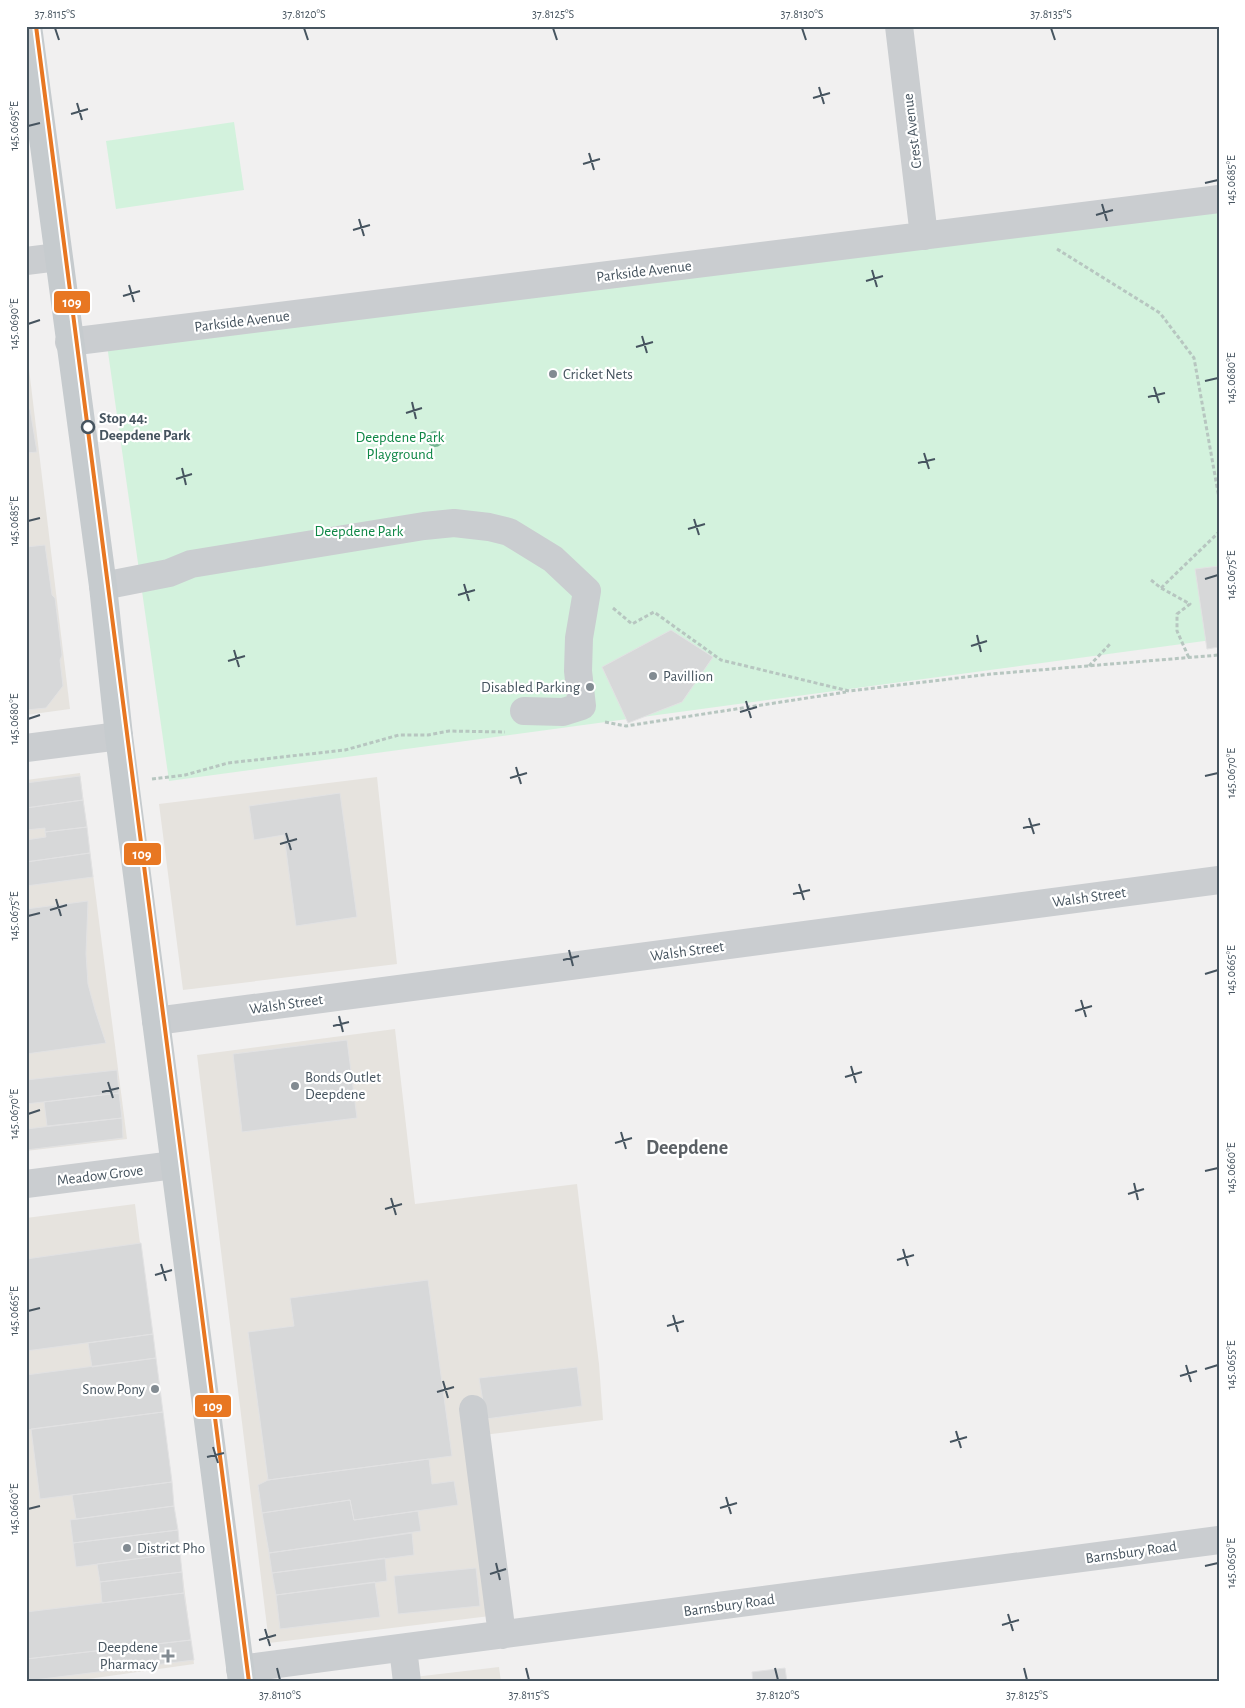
<svg xmlns="http://www.w3.org/2000/svg" width="1245" height="1708" font-family="'Alegreya Sans',sans-serif">
  <rect width="100%" height="100%" fill="#f1f0f0"/>
  <!-- commercial -->
  <path fill="#e6e3de" d="M26,344l44,365 -44,6z
    M80,773l47,366 -101,12v-371z
    M377,777l20,187 -214,26 -24,-186z
    M395,1029l20,175 162,-20 22,180 4,56 -136,17 23,179 -221,27 -72,-588z
    M135,1204l59,460 -127,18h-41v-464z
    M499,1667l2,15h-129z"/>
  <!-- green -->
  <path fill="#d3f2dd" d="M234,122l10,68 -128,19 -10,-68z
    M1219,199v440l-1050,142 -63,-443z"/>
  <!-- building -->
  <path fill="#d7d8d9" stroke="#e2e2e3" d="M30,409l7,43 -11,1v-43z
    M45,545l7,50 3,3 7,57 -2,5 3,26 -17,22 -20,2v-163z
    M1219,566v81l-12,2 -12,-80z
    M671,630l42,27 -31,45 -54,21 -26,-56z
    M80,776l3,24 -57,8v-25z
    M340,793l17,124 -61,9 -12,-91 -30,5 -5,-34z
    M83,800l4,27 -42,5v-4l-19,2v-22z
    M87,827l3,26 -64,9v-22l20,-3 -1,-5z
    M90,853l3,24 -67,9v-24z
    M88,901l-2,53 2,30 7,26 11,33 -80,11v-145z
    M347,1040l10,78 -115,14 -9,-78z
    M117,1070l2,23 -93,11v-24z
    M119,1093l3,25 -75,8 -3,-24z
    M122,1118l1,20 -97,12v-21z
    M141,1243l12,91 -127,17v-92z
    M428,1280l24,176 -184,24 -20,-148 46,-6 -4,-28z
    M153,1334l3,24 -64,9 -4,-24z
    M156,1358l7,54 -137,18v-55z
    M577,1367l5,39 -96,13 -7,-41z
    M163,1412l9,70 -132,17 -9,-70z
    M429,1459l3,25 22,-3 4,24 -104,15 -4,-20 -88,13 -4,-28 10,-5z
    M172,1482l2,24 -98,13 -4,-24z
    M350,1500l4,20 64,-9 3,20 -152,22 -7,-40z
    M174,1506l4,24 -105,13 -3,-23z
    M178,1530l2,23 -104,14 -3,-24z
    M412,1533l2,22 -142,18 -3,-20z
    M180,1553l2,19 -82,10 -3,-18z
    M385,1558l2,23 -111,14 -4,-22z
    M476,1568l4,38 -82,8 -4,-38z
    M182,1572l2,21 -82,10 -2,-21z
    M375,1582l5,35 -100,12 -4,-34z
    M184,1593l7,47 -165,19v-47z
    M191,1640l3,20 -168,21v-22z
    M785,1668l2,14h-34l-1,-10z"/>
  <g fill="none" stroke-linecap="round" stroke-linejoin="round">
    <!-- path -->
    <path stroke="#b7c6c0" stroke-width="3" stroke-dasharray="4 2.5" stroke-linecap="butt" d="M1057,249l103,64 34,45 25,140
      M1151,580l10,8 29,16 -13,10v17l12,27
      M1161,588l58,-56
      M613,608l19,16 22,-12 67,48 128,31 142,-17 228,-19
      M1089,666l22,-23
      M605,722l21,4 220,-34
      M152,779l33,-4 43,-12 117,-13 54,-15h29l21,-4 56,1"/>
    <!-- minor -->
    <path stroke="#cacdd0" stroke-width="28" d="M899,26l25,210
      M26,261l32,-4
      M69,342l1150,-143
      M103,586l66,-13 22,-9 233,-38 30,-3 35,4 20,5 44,27 34,32 -8,47 -1,33 4,35 -19,6 -39,-1
      M26,748l93,-12
      M156,1021l1063,-141
      M26,1184l148,-19
      M473,1409l29,226
      M403,1648l4,34
      M240,1669l979,-129"/>
    <!-- major -->
    <path stroke="#c6cbce" stroke-width="28" d="M28,26l75,560 16,150 123,946"/>
    <defs>
      <path id="tram-1" d="M36,26c72,552 141,1104 213,1656"/>
    </defs>
    <!-- tram-1 casing -->
    <use href="#tram-1" stroke="#fff" stroke-width="8"/>
    <!-- tram-1 -->
    <use href="#tram-1" stroke="#e87722" stroke-width="4"/>
  </g>
  <!-- trees -->
  <circle fill="#75b692" cx="435" cy="439" r="8"/>
  <!-- ticks -->
  <path fill="none" stroke="#46545f" stroke-width="2" d="M55,28l4,12M304,28l4,12M553,28l4,12M802,28l4,12M1051,28l4,12M819,87l5,17M813,98l17,-5M77,103l5,17M71,114l17,-5M28,126l12,-3M589,153l5,17M583,164l17,-5M1205,183l13,-3M1102,204l5,17M1096,215l17,-5M359,219l5,17M353,230l17,-5M872,270l5,17M866,281l17,-5M129,285l5,17M123,296l17,-5M28,324l12,-4M642,336l5,17M636,347l17,-5M1205,381l13,-3M1154,387l5,16M1148,397l17,-4M412,402l4,17M406,413l16,-5M924,453l5,16M918,463l17,-4M182,468l4,17M176,479l16,-5M694,519l5,16M28,521l12,-3M688,529l17,-5M1205,579l13,-4M464,584l5,17M458,595l17,-5M977,635l4,17M971,646l16,-5M234,650l5,17M228,661l17,-5M746,701l5,17M740,712l17,-5M28,719l12,-4M516,767l5,17M1205,776l13,-3M510,778l17,-5M1029,818l5,16M1023,828l17,-4M286,833l5,17M280,844l17,-5M799,884l5,16M793,894l17,-4M56,899l5,17M50,910l17,-5M28,916l12,-3M569,950l4,16M563,960l16,-4M1205,974l13,-4M1081,1000l5,17M1075,1011l17,-5M339,1016l4,16M333,1026l16,-4M851,1066l5,17M845,1077l17,-5M108,1082l5,16M102,1092l17,-4M28,1114l12,-4M621,1132l5,17M615,1143l17,-5M1205,1171l13,-3M1134,1183l4,17M1128,1194l16,-5M391,1198l5,17M385,1209l17,-5M903,1249l5,17M897,1260l17,-5M161,1264l5,17M155,1275l17,-5M28,1311l12,-3M673,1315l5,17M667,1326l17,-5M1186,1365l5,17M1205,1369l13,-4M1180,1376l17,-5M443,1381l5,17M437,1392l17,-5M956,1431l5,17M950,1442l17,-5M213,1447l5,16M207,1457l17,-4M726,1497l5,17M720,1508l17,-5M28,1509l12,-3M496,1563l4,17M1205,1566l13,-3M490,1574l16,-5M1008,1614l5,17M1002,1625l17,-5M265,1629l5,17M259,1640l17,-5M277,1668l3,12M526,1668l3,12M775,1668l3,12M1024,1668l3,12"/>
  <!-- markers -->
  <g fill="#828b92" stroke="#fff" stroke-width="2">
    <circle cx="553" cy="374" r="5"/>
    <circle cx="653" cy="676" r="5"/>
    <circle cx="590" cy="687" r="5"/>
    <circle cx="295" cy="1086" r="5"/>
    <circle cx="155" cy="1389" r="5"/>
    <circle cx="127" cy="1548" r="5"/>
    <path d="M165.5 1648.5h5v5h5v5h-5v5h-5v-5h-5v-5h5z"/>
  </g>
  <circle fill="#fff" stroke="#46545f" stroke-width="2.5" cx="88" cy="427" r="6"/>
  <g text-anchor="middle" stroke-width="4.5" stroke-linejoin="round" paint-order="stroke">
    <!-- street labels -->
    <g font-size="15" fill="#46545f" stroke="#fff">
      <text transform="translate(912 131) rotate(-97)" y="5">Crest Avenue</text>
      <text transform="translate(644 271) rotate(-7)" y="5">Parkside Avenue</text>
      <text transform="translate(242 321) rotate(-7)" y="5">Parkside Avenue</text>
      <text transform="translate(1089 897) rotate(-8)" y="5">Walsh Street</text>
      <text transform="translate(687 951) rotate(-8)" y="5">Walsh Street</text>
      <text transform="translate(286 1004) rotate(-8)" y="5">Walsh Street</text>
      <text transform="translate(100 1175) rotate(-7)" y="5">Meadow Grove</text>
      <text transform="translate(1131 1552) rotate(-8)" y="5">Barnsbury Road</text>
      <text transform="translate(729 1605) rotate(-8)" y="5">Barnsbury Road</text>
    </g>
    <!-- poi labels -->
    <g font-size="15" fill="#46545f" stroke="#fff" text-anchor="start">
      <text x="563" y="379">Cricket Nets</text>
      <text x="663" y="681">Pavillion</text>
      <text x="580" y="692" text-anchor="end">Disabled Parking</text>
      <text x="305" y="1082">Bonds Outlet<tspan x="305" dy="17">Deepdene</tspan></text>
      <text x="145" y="1394" text-anchor="end">Snow Pony</text>
      <text x="137" y="1553">District Pho</text>
      <text x="158" y="1652" text-anchor="end">Deepdene<tspan x="158" dy="17">Pharmacy</tspan></text>
    </g>
    <!-- stop labels -->
    <g font-size="15" font-weight="bold" fill="#46545f" stroke="#fff" text-anchor="start">
      <text x="99" y="423">Stop 44:<tspan x="99" dy="17">Deepdene Park</tspan></text>
    </g>
    <!-- park labels -->
    <g font-size="15" fill="#0f8746" stroke="#fff">
      <text x="400" y="442">Deepdene Park<tspan x="400" dy="17">Playground</tspan></text>
      <text x="359" y="536">Deepdene Park</text>
    </g>
    <!-- district labels -->
    <g font-size="20" font-weight="bold" fill="#5b6065" stroke="#fff">
      <text x="687" y="1154">Deepdene</text>
    </g>
  </g>
  <g stroke="#fff" stroke-width="2">
    <rect x="53" y="290" width="38" height="24" rx="5" fill="#e87722"/>
    <rect x="123" y="842" width="39" height="24" rx="5" fill="#e87722"/>
    <rect x="194" y="1394" width="38" height="24" rx="5" fill="#e87722"/>
  </g>
  <g font-size="14" text-anchor="middle" font-weight="bold" fill="#fff">
    <text x="72" y="307">109</text>
    <text x="142" y="859">109</text>
    <text x="213" y="1411">109</text>
  </g>
  <!-- border -->
  <rect width="1245" height="1708" fill="none" stroke="#ffffff" stroke-width="55"/>
  <rect x="28" y="28" width="1190" height="1652" fill="none" stroke="#46545f" stroke-width="2"/>
  <g font-size="12" text-anchor="middle" fill="#46545f">
    <text x="55" y="18">37.8115°S</text>
    <text x="304" y="18">37.8120°S</text>
    <text x="553" y="18">37.8125°S</text>
    <text x="802" y="18">37.8130°S</text>
    <text x="1051" y="18">37.8135°S</text>
    <text transform="translate(14 126) rotate(-90)" y="4">145.0695°E</text>
    <text transform="translate(1231 180) rotate(-90)" y="4">145.0685°E</text>
    <text transform="translate(14 324) rotate(-90)" y="4">145.0690°E</text>
    <text transform="translate(1231 378) rotate(-90)" y="4">145.0680°E</text>
    <text transform="translate(14 521) rotate(-90)" y="4">145.0685°E</text>
    <text transform="translate(1231 575) rotate(-90)" y="4">145.0675°E</text>
    <text transform="translate(14 719) rotate(-90)" y="4">145.0680°E</text>
    <text transform="translate(1231 773) rotate(-90)" y="4">145.0670°E</text>
    <text transform="translate(14 916) rotate(-90)" y="4">145.0675°E</text>
    <text transform="translate(1231 970) rotate(-90)" y="4">145.0665°E</text>
    <text transform="translate(14 1114) rotate(-90)" y="4">145.0670°E</text>
    <text transform="translate(1231 1168) rotate(-90)" y="4">145.0660°E</text>
    <text transform="translate(14 1311) rotate(-90)" y="4">145.0665°E</text>
    <text transform="translate(1231 1365) rotate(-90)" y="4">145.0655°E</text>
    <text transform="translate(14 1509) rotate(-90)" y="4">145.0660°E</text>
    <text transform="translate(1231 1563) rotate(-90)" y="4">145.0650°E</text>
    <text x="280" y="1699">37.8110°S</text>
    <text x="529" y="1699">37.8115°S</text>
    <text x="778" y="1699">37.8120°S</text>
    <text x="1027" y="1699">37.8125°S</text>
  </g>
</svg>
